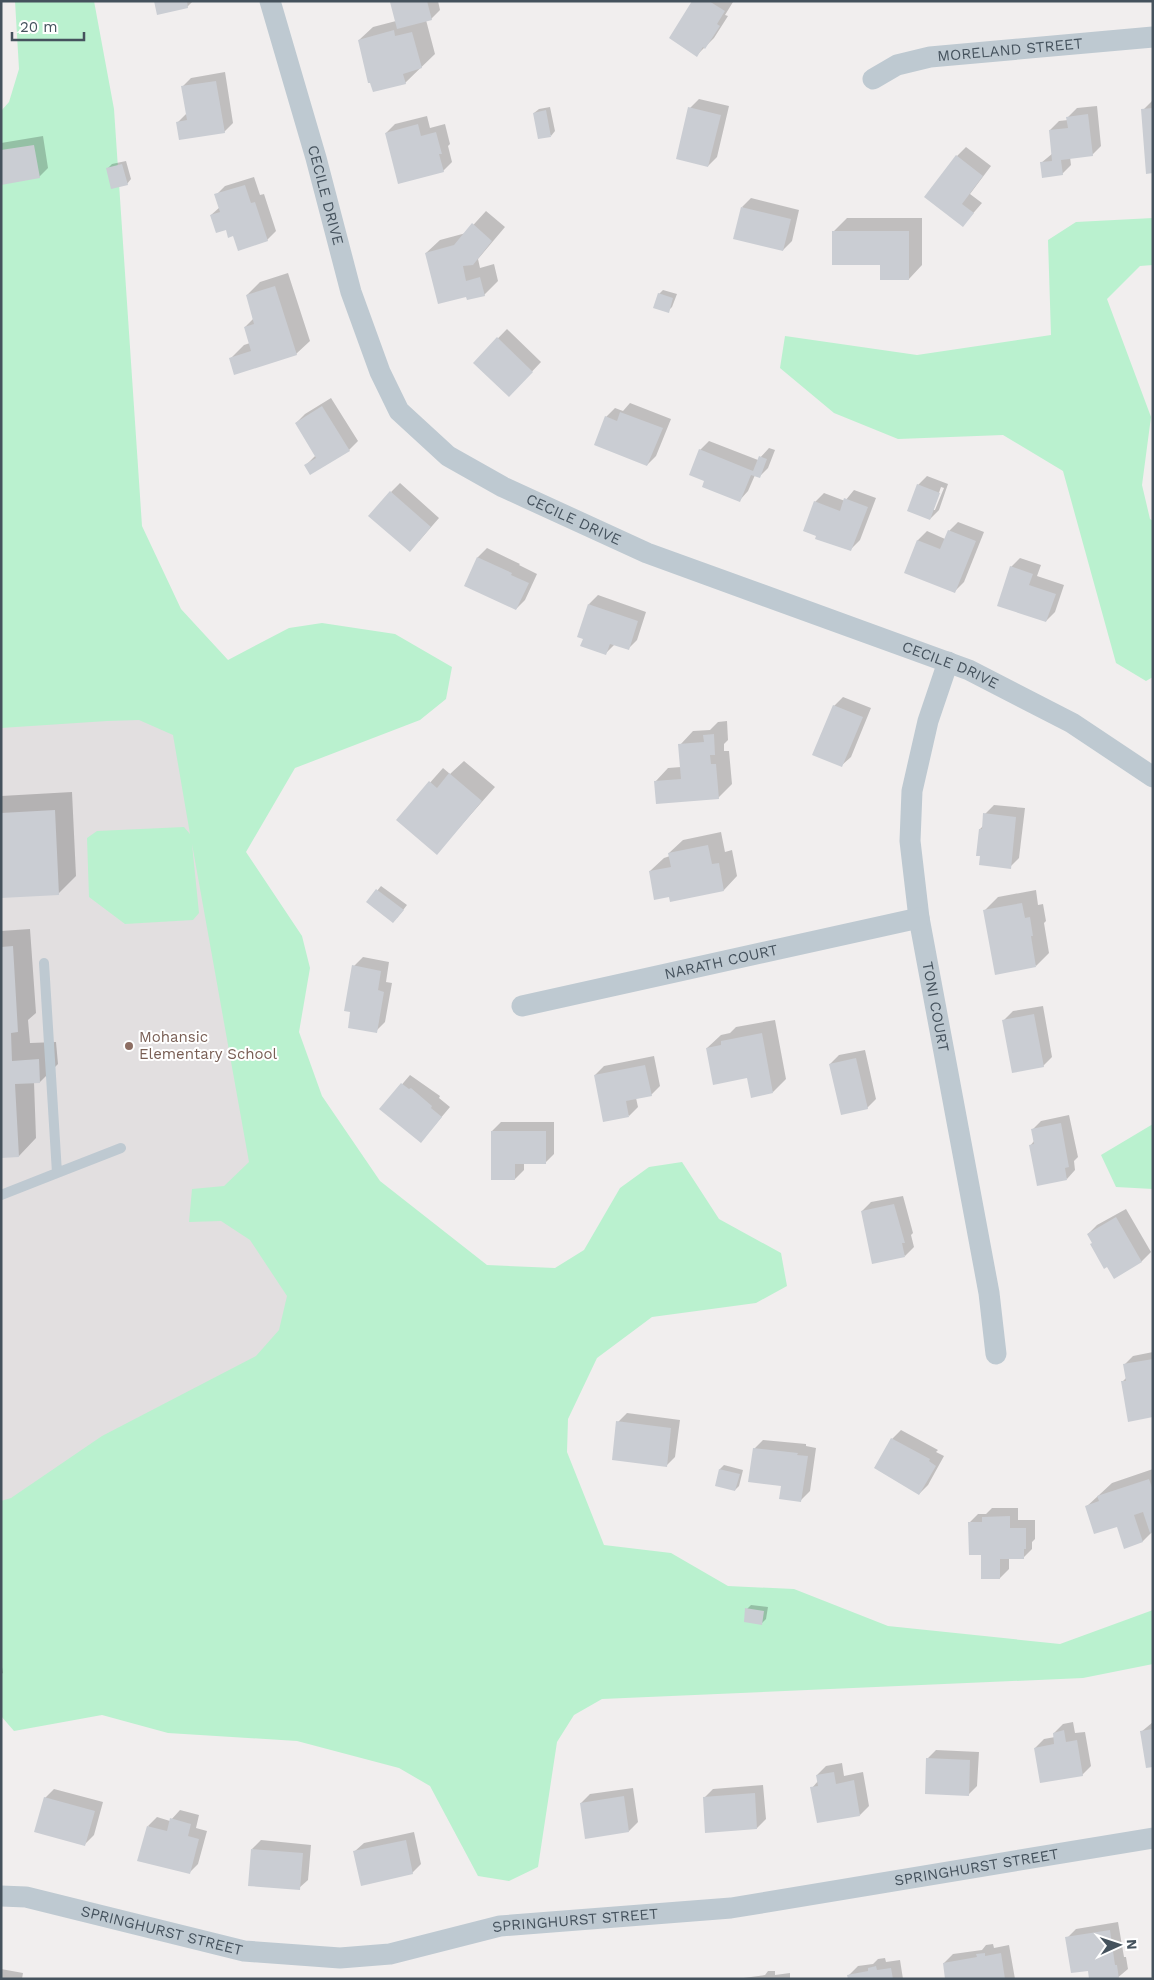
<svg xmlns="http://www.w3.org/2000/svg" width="1154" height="1980" font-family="'Work Sans',sans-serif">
  <rect width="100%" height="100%" fill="#f1eeee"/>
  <!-- education -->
  <path fill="#e2dfe0" d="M190,708l132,667 -321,162v-819z"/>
  <!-- green -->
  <path fill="#baf1cf" d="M15,1h79l20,108 28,417 39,83 47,51 61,-32 33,-5 73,11 57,33 -6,32 -26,21 -125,48 -49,84 56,84 8,32 -11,64 23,64 58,85 107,84 68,3 29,-18 36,-62 29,-21 33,-5 37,57 62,34 6,33 -31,17 -104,14 -55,41 -29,61 -1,33 37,93 67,8 57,33 66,3 94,37 172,18 93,-34v54l-70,14 -481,21 -28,16 -17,27 -19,125 -29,14 -31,-5 -48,-90 -31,-18 -102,-27 -129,-8 -66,-18 -88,16 -13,-15v-215l10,-3 91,-62 154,-80 23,-26 8,-34 -37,-56 -29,-19 -32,1 3,-33 32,-3 25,-24 -57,-318 7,69 -6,7 -68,4 -36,-27 -2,-59 10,-7 87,-4 6,7 -17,-99 -34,-15 -32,1 -106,7v-617l8,-9 10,-33z
    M1153,218v47l-13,1 -33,33 44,118 -9,68 8,34 3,2v156l-7,4 -30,-18 -53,-192 -60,-36 -105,4 -64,-26 -54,-45 5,-32 132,19 134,-20 -3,-95 28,-18z
    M1153,1124v65l-37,-2 -15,-32z"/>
  <!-- shadow -->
  <path fill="#0003" fill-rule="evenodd" d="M155,1h38l-6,6z
    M392,1h46l2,9 -9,9 -5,1 9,34 -30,29 -46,-43 14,-13 23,-6z
    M694,1l39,1 -8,13 3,1 -14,22 -17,17z
    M225,72l8,51 -9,9 -47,-9 10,-10 -5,-26 9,-9z
    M699,99l30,7 -12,51 -9,9 -18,-58z
    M1152,101h1v71l-10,-62z
    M1097,106l4,40 -9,9 -22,2 1,8 -9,9 -21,-11 12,-10 -3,-23 9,-9 9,-1v-3l9,-9z
    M550,107l5,24 -4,5 -17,-23 5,-4z
    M427,116l3,12 15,-4 5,20 -2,2 4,16 -9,9 -57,-38 9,-9z
    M43,136l5,32 -9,9 -38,6v-40z
    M966,147l25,19 -21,28 12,9 -19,22 -6,-69z
    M126,161l5,18 -4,5 -19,-16 4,-4z
    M254,177l6,18 4,-1 12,37 -9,9 -41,-11 -15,-14 9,-8 -4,-12 9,-9z
    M751,198l48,12 -7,31 -9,9 -41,-43z
    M486,211l19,16 -27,32 2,9 14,-4 4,17 -14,14 -58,-42 14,-13 26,-7z
    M847,218h75v47l-13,14 -28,-15 -48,-32z
    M288,273l22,68 -14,13 -66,5 14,-14 6,-2 -5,-16 9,-9 -7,-23 13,-13z
    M663,290l14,4 -5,13 -4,4 -9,-17z
    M507,329l34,33 -32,34 -35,-33z
    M331,398l27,43 -9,9 -43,15 10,-10 -20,-32 9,-9z
    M630,403l41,16 -15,37 -9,9 -41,-48 9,-9 8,3z
    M709,441l49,19 11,-12 6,2 -7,18 -9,9 -4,-2 -7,16 -8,9 -34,-20 -6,-30z
    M927,476l21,8 -9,26 -9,9 -12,-34zM941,487l3,1 -9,22h-2z
    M400,483l39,35 -20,23 -28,-49z
    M854,490l22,8 -16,42 -9,9 -36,-47 9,-9 21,8z
    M958,522l26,10 -20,50 -9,9 -49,-19 12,-32 9,-9 18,8 4,-8z
    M487,548l33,16 -1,1 18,9 -12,26 -9,9 -51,-24 13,-28z
    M1020,558l21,7 -4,11 27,9 -9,27 -9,9 -35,-54z
    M598,595l48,17 -9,28 -9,9 -13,-5 -10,10 -16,-50z
    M843,697l28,11 -20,49 -9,8 -8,-59z
    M727,721l1,19 -4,4v7h5l3,33 -14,14 -63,-16 13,-14 13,-1 -1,-22 13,-14 17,-1 8,-8z
    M464,761l31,26 -58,66 -40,-33 46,-52 7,6z
    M72,792l4,84 -18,18 -57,2v-100z
    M994,805l31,3 -6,50 -9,9 -30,-38 3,-3 2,-12z
    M721,832l4,20 7,-2 5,26 -13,14 -54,6 -20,-25 14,-13 6,-2 -1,-3 14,-13z
    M381,886l26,19 -10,13 -29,-16z
    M1036,890l2,15 5,-1 3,17 -2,2 5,30 -13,13 -51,-56 13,-13z
    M30,929l6,84 -8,7 2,23 26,-1 2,22 -18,18h-6l2,56 -17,18h-18v-225z
    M363,957l26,5 -3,20 6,1 -7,39 -9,9 -22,-65z
    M1043,1006l9,51 -9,9 -39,-46 9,-9z
    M775,1020l11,59 -13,13 -66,-44 14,-13 9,-2 6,-6z
    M865,1050l11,49 -9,9 -37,-44 9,-9z
    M654,1056l6,30 -9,9 -15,3 2,9 -9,9 -34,-41 9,-9z
    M410,1075l30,21 -1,2 11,9 -21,25 -48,-23z
    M1069,1115l9,42 -4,4 1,9 -8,9 -37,-33 4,-5 -2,-11 9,-9z
    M501,1122h53v32l-9,9h-21v7l-9,9 -23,-48z
    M903,1196l10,37 -2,2 3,12 -9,9 -43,-45 9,-9z
    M1126,1209l25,43 -9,9 -28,16 -26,-43 9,-9z
    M1153,1352v64l-31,-34 5,-5 -3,-12 9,-9z
    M627,1413l53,7 -5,37 -9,9 -48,-44z
    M901,1430l37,20 -2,2 8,4 -16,29 -9,9 -27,-55z
    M763,1440l43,4v2l10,2 -6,43 -9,9 -47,-51z
    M724,1465l19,5 -4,16 -4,4 -19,-5 4,-16z
    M1153,1469v62l-10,10 -18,6 -7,-22 -32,-18 26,-24z
    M992,1508h26v12h17v19l-3,3v7l-9,9h-14v11l-9,9 -18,-24 -13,-31 9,-9h8z
    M751,1605l17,2 -2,12 -4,4 -15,-14z
    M1,1661l2,12 -2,1z
    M1073,1722l2,11 10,-1 6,34 -9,9 -47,-27 9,-9 11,-2 -1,-4 9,-9z
    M1153,1722v44l-12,-34z
    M936,1750l43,2 -2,34 -9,9 -41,-36z
    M842,1763l2,13 19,-4 6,34 -9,9 -48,-27 6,-7 -1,-6 9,-9z
    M763,1785l3,34 -9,9 -53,-30 9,-9z
    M633,1788l5,34 -9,9 -48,-28 9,-9z
    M54,1789l49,13 -9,33 -9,9 -40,-46z
    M180,1810l19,5 -3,13 11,3 -9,33 -9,9 -41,-47 9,-9 13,4z
    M414,1832l7,32 -9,9 -57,-22 9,-8z
    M261,1840l50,5 -3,35 -9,8 -47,-39z
    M1118,1922l6,35h2l2,12 -12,10 -27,-10 -22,-31 9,-9z
    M993,1944l1,4 15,-3 6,34h-68l-3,-16 9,-9 29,-4 4,-5z
    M885,1958l1,4 14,-2 3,19h-54v-4l9,-9 15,-2 5,-5z
    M1,1969l22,4 -1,6h-21z
    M768,1971h7v4l15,-2v6h-54l29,-4z"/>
  <!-- building -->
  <path fill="#cacdd3" d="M154,1h33l1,7 -31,7z
    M427,1l5,19 -35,9 -7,-27z
    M692,1h17l16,10 -8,13 3,2 -15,23 -2,-2 -6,10 -28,-19z
    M394,30l1,6 17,-4 10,36 -19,6 3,10 -33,8 -3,-9h-2l-10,-43z
    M216,81l9,52 -46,7 -3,-18 11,-2 -6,-34z
    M688,107l33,8 -13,52 -32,-8z
    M1153,108v65l-7,1 -5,-65z
    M546,110l5,27 -13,2 -5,-26z
    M1088,114l5,42 -32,4 2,15 -21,3 -2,-16 12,-1 -3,-31 19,-2 -2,-11z
    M418,124l3,12 15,-4 6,22h-3l5,18 -46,12 -13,-51z
    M34,145l6,33 -39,7v-35z
    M956,155l27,21 -21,28 12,9 -11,14 -39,-30z
    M122,164l6,21 -17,4 -5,-21z
    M245,185l6,18 4,-1 13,39 -30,10 -5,-15 -5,2 -2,-8 -10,3 -6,-18 10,-3 -6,-18z
    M741,207l50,12 -8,32 -50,-12z
    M472,223l20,18 -19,24 -10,1 3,15 14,-4 5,19 -18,4 -1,-3 -28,7 -13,-51 29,-8z
    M832,231h77v49h-29v-15h-48z
    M275,286l22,69 -63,20 -5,-17 22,-7 -7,-24 10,-3 -8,-29z
    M658,293l15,5 -4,15 -16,-5z
    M497,337l36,35 -24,25 -36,-34z
    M322,406l28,45 -40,24 -6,-10 12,-7 -21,-35z
    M620,412l43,16 -16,38 -53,-21 11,-29 12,5z
    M699,449l54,22 6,-15 8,3 -7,19 -9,-3 -11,27 -38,-15 2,-6 -15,-6z
    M917,484l23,9 -10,27 -23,-9z
    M390,491l41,36 -21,25 -42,-36z
    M844,498l24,9 -17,44 -36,-12 1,-3 -13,-5 11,-30 26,10z
    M948,530l28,11 -21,52 -51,-20 13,-33 23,9z
    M477,557l35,16 -1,2 18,8 -13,27 -52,-24z
    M1010,566l23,8 -4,11 27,9 -10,28 -49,-16z
    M588,604l50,17 -9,29 -19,-6 -4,11 -26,-9 3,-7 -6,-2z
    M833,705l30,12 -21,50 -30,-12z
    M714,734l1,21h-5l1,9h5l3,35 -63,5 -2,-23 27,-2 -3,-35 26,-2 -1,-7z
    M449,773l33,28 -45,54 -41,-35 33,-39 8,7z
    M55,810l4,85 -58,3v-85z
    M983,813l33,4 -5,52 -32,-4 1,-9h-4l3,-27h3z
    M708,845l4,19 7,-1 5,28 -54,11 -1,-5 -15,3 -5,-29 22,-4 -3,-14z
    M376,889l28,21 -11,13 -27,-21z
    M1022,903l3,15 5,-1 3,19h-2l5,31 -41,8 -12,-65z
    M13,946l5,86 -7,1 1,28 27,-2 1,24 -25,1 4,73 -18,1v-211z
    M352,965l29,6 -3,19 6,2 -7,41 -29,-5 2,-16 -6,-1z
    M1034,1014l10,53 -32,6 -10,-53z
    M762,1033l11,60 -22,5 -4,-20 -34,7 -7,-37 15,-3v-4z
    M856,1058l12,51 -27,6 -12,-51z
    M645,1065l7,31 -26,5 3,16 -26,5 -9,-47z
    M401,1083l8,6 2,-1 21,18 -1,2 11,9 -21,26 -42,-34z
    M1061,1123l8,44 -4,1 2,12 -30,6 -8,-41 5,-1 -3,-15z
    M491,1131h55v33h-31v16h-24z
    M894,1204l11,39h-3l3,14 -33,7 -11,-53z
    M1116,1217l26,45 -28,17 -7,-12 -3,2 -14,-25 2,-1 -5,-9z
    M1153,1359v58l-25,5 -7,-41h5l-3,-17z
    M616,1421l55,7 -4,39 -55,-7z
    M891,1438l39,21 -1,2 7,5 -17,29 -45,-27z
    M753,1448l45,5 -1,2 11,1 -7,46 -22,-3 2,-13 -33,-4z
    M719,1469l21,5 -5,17 -20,-5z
    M1149,1479l4,11v42l-3,1 -7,-21 -9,3 9,27 -19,7 -7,-22 -23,7 -9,-28 14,-5 -2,-5z
    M1010,1516v12h16v21h-2v10h-24v20h-19v-24h-12l-1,-33h14v-5z
    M745,1608l19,3 -2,14 -18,-3z
    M1153,1729v38l-7,1 -6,-37z
    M1064,1730l2,12 11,-2 6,36 -43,7 -6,-35 20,-4 -1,-11z
    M926,1758l44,2 -1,36 -44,-2z
    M834,1772l2,12 18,-4 6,36 -43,7 -7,-36 8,-1 -2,-11z
    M755,1793l2,36 -52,4 -2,-36z
    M624,1796l5,36 -44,7 -5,-36z
    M44,1797l51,14 -10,35 -51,-14z
    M170,1818l21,6 -3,12 11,3 -9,35 -53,-13 10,-35 20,5z
    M406,1840l7,34 -52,12 -8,-35z
    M251,1849l52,4 -3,37 -52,-4z
    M1110,1930l5,35h2l2,14h-30l-1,-8 -17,2 -6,-36z
    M985,1953v3l16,-3 4,26h-60l-2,-16 34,-6 -1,-3z
    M876,1966l1,4 14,-2 2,11h-45l-1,-4 21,-4v-3z"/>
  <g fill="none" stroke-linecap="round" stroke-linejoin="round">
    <!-- lane -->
    <path stroke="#bec9d1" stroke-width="10" d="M57,1173l64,-25
      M1,1195l56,-22 -13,-210"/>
    <!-- street -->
    <g stroke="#bec9d1" stroke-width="21">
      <path id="s1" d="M270,1l46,157 35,134 29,80 19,39 49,45 55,31 144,66 322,117 103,53 81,54"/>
      <path id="s2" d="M873,79l24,-14 33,-8 223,-20"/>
      <path id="s3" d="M948,662l-20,59 -16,70 -2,50 9,77 70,375 7,61"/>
      <path id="s4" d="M522,1006l397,-88"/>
      <path id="s5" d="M1,1896l25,1 218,54 96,7 50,-4 110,-28 231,-18 422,-70"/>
    </g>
  </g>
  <!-- markers -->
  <circle fill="#8d6e63" stroke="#fff" stroke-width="2" cx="129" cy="1046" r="5"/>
  <g text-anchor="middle" stroke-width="4" stroke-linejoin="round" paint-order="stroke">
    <!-- street labels -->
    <g font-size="15" fill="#45525d" stroke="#fff">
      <text dy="5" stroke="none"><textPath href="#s2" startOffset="142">MORELAND STREET</textPath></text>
      <text dy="5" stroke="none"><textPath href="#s1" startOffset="202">CECILE DRIVE</textPath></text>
      <text dy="5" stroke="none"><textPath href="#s1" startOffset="638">CECILE DRIVE</textPath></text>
      <text dy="5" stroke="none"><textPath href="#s1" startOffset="1042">CECILE DRIVE</textPath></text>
      <text dy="5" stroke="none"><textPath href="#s4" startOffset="204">NARATH COURT</textPath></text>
      <text dy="5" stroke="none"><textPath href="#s3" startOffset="352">TONI COURT</textPath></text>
      <text dy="5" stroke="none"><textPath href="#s5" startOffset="990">SPRINGHURST STREET</textPath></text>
      <text dy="5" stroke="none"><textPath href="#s5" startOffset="585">SPRINGHURST STREET</textPath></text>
      <text dy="5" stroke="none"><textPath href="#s5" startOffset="165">SPRINGHURST STREET</textPath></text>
    </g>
    <!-- education labels -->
    <g font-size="15" fill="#785e54" stroke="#fff" text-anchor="start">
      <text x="139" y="1042">Mohansic<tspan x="139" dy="17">Elementary School</tspan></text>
    </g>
  </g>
  <!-- border -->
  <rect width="1154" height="1980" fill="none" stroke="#45525d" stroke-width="5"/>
  <!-- north arrow -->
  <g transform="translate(1119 1945) rotate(87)" stroke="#ffffff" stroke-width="4" paint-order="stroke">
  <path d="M0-4L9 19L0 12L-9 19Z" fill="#45525d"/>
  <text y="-8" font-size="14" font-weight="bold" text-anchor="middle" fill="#45525d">N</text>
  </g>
  <!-- scale -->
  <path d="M12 32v8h72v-8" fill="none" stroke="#45525d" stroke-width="2.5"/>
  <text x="20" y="32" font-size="15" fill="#45525d" stroke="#ffffff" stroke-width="4" paint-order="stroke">20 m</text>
</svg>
